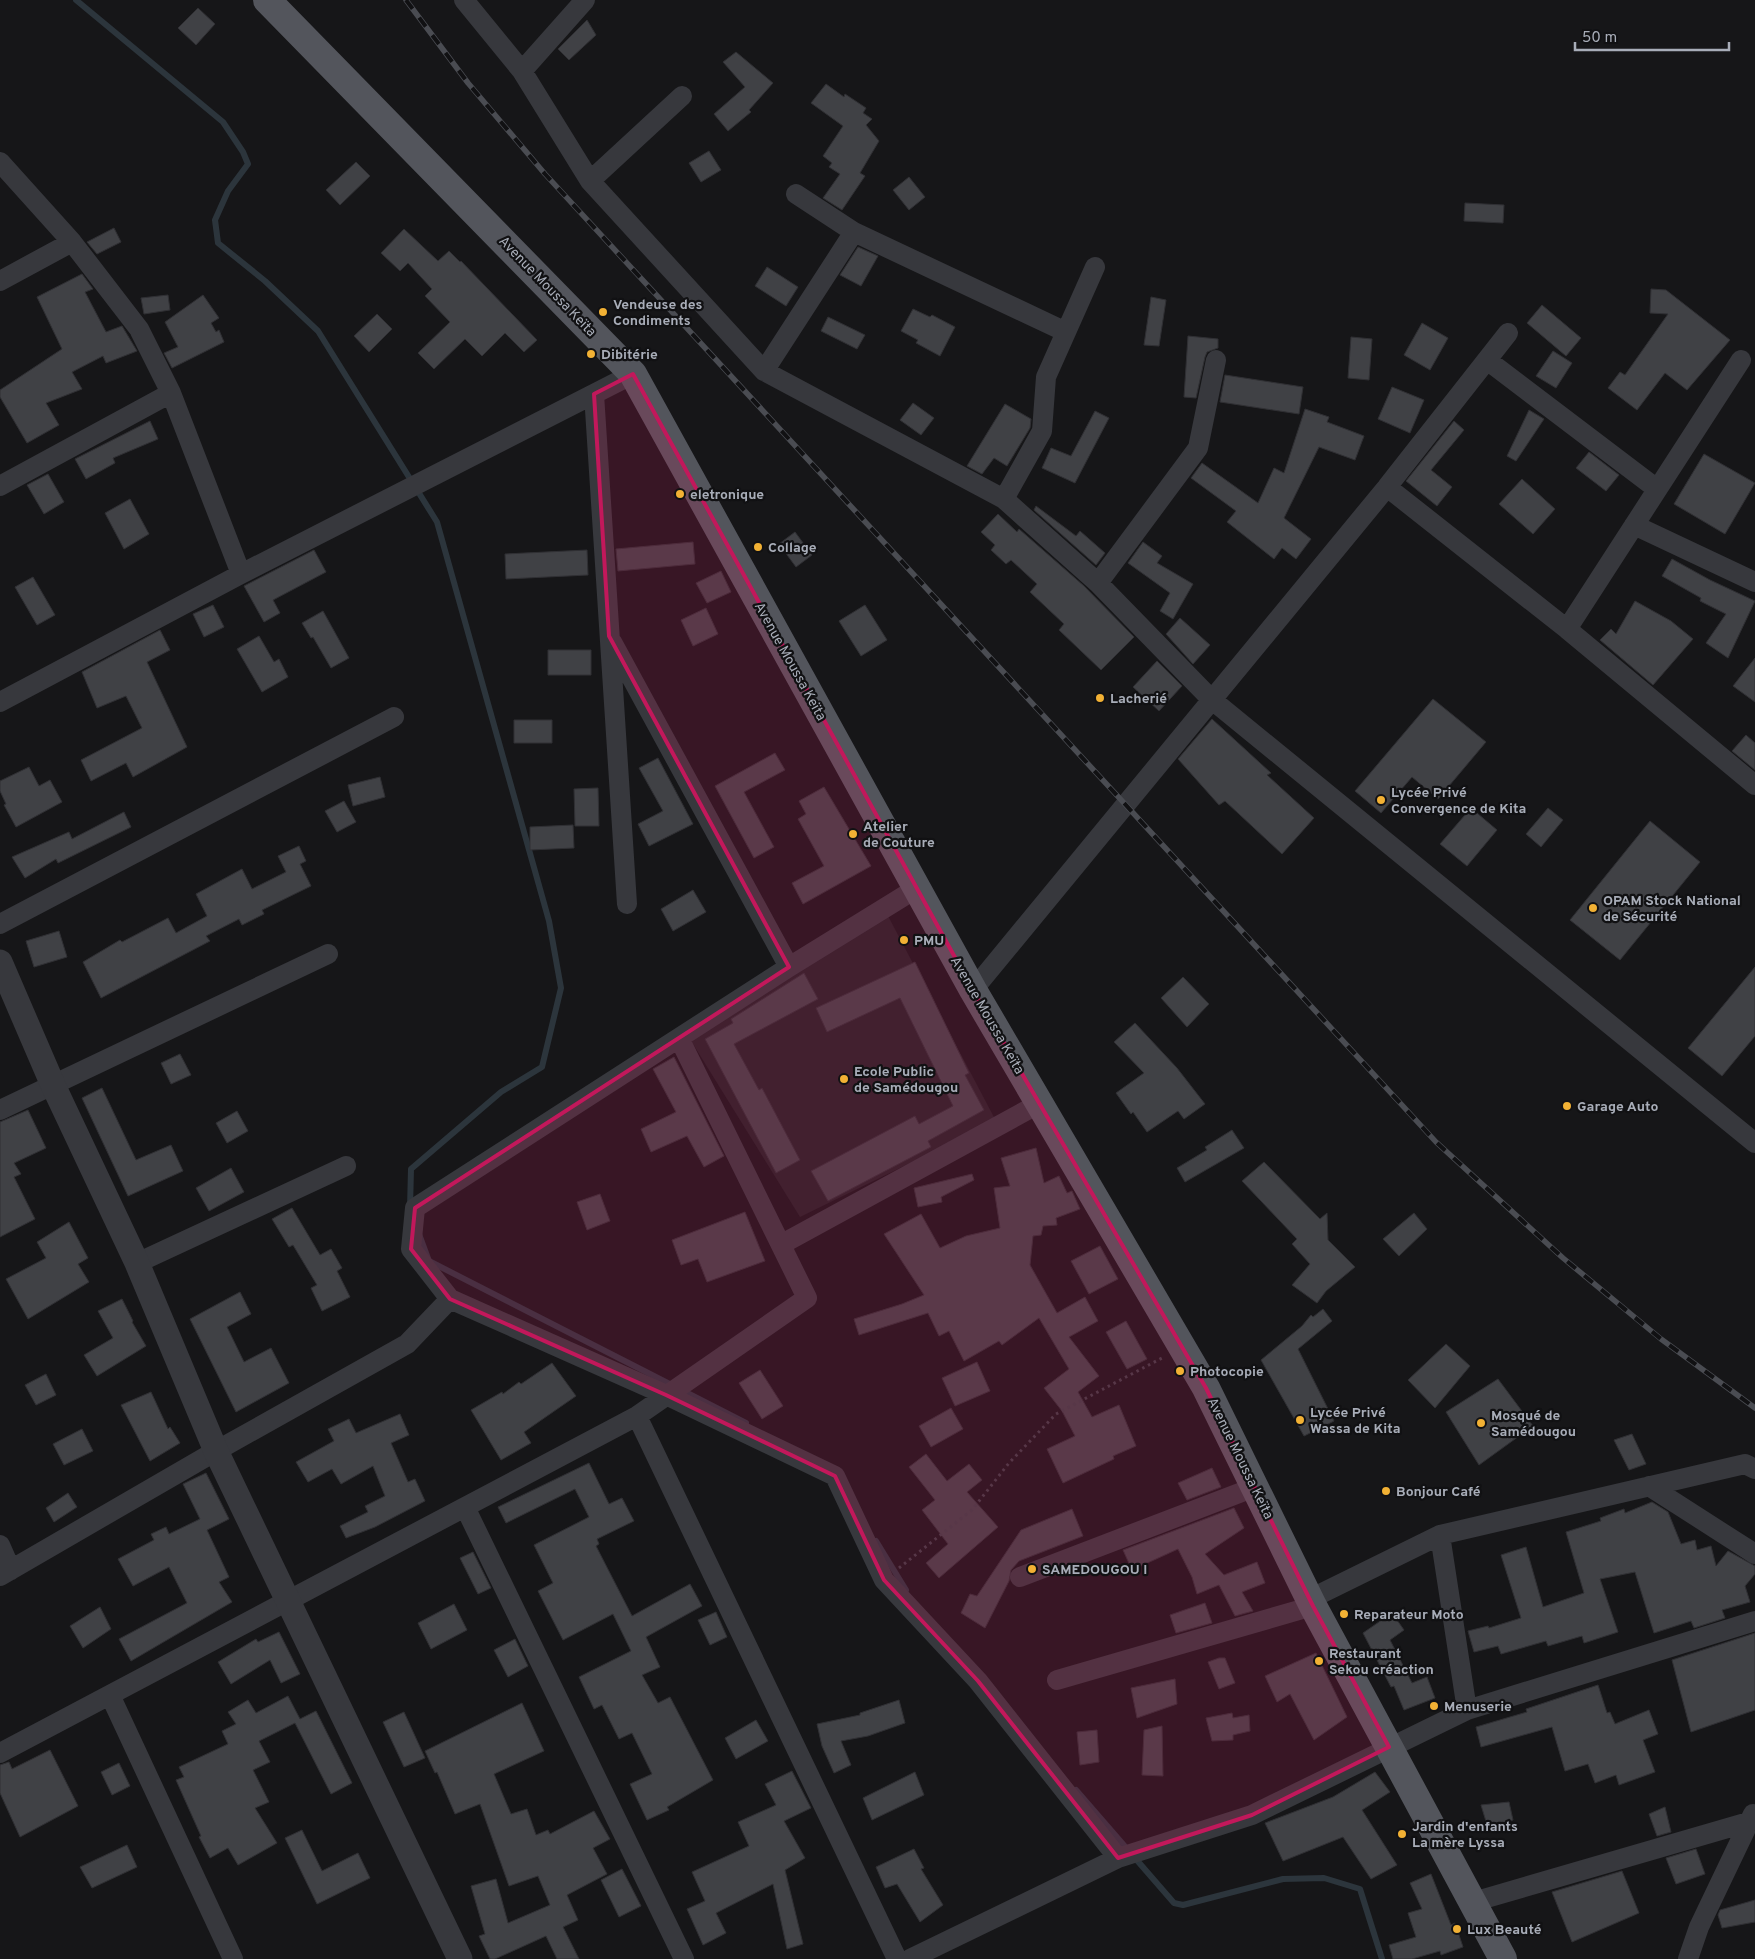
<svg xmlns="http://www.w3.org/2000/svg" width="1755" height="1959" font-family="Overpass,sans-serif">
  <rect width="100%" height="100%" fill="#161618"/>
  <!-- built -->
  <path fill="#222225" d="M887,914l109,207 -196,96 -112,-181z"/>
  <g fill="none" stroke-linecap="round" stroke-linejoin="round">
    <!-- stream -->
    <path stroke="#2c353c" stroke-width="6" d="M76,0l147,122 20,30 5,12 -20,27 -13,29 3,23 47,38 53,50 119,191 112,399 12,67 -19,79 -41,25 -90,77 -1,39
      M419,1234l10,27 317,162
      M876,1541l30,49
      M1076,1790l98,113 9,2 100,-26 41,-1 36,11 22,70"/>
  </g>
  <!-- building -->
  <path fill="#404145" stroke="#303034" d="M198,8l17,16 -19,21 -18,-17z
    M587,20l9,15 -27,25 -11,-11z
    M736,52l37,31 -24,27 2,2 -23,19 -14,-17 31,-27 -22,-25z
    M826,84l18,13 1,-3 21,14 -3,5 9,6 -6,6 13,16 -19,32 5,3 -23,34 -19,-12 17,-24 -11,-7 3,-4 -9,-7 20,-30 -32,-23z
    M709,151l12,19 -20,12 -12,-19z
    M356,162l14,14 -30,29 -14,-15z
    M909,177l16,20 -16,13 -16,-20z
    M1465,203l39,2 -1,18 -39,-2z
    M114,228l7,14 -24,12 -10,-12z
    M404,229l34,32 11,-10 11,11 1,-1 76,79 -13,12 -19,-19 -23,23 -17,-17 -31,30 -16,-16 32,-31 -25,-26 7,-7 -24,-26 -8,8 -19,-18z
    M858,247l20,9 -17,30 -21,-11z
    M767,267l31,20 -12,19 -31,-20z
    M82,274l11,15 -8,3 21,40 16,-6 15,25 -31,12 -3,-7 -31,16 10,17 -36,14 13,22 -32,18 -27,-46v-7l62,-41 -25,-52z
    M1651,289l15,1 64,50 -43,50 -22,-17 -28,37 -29,-22 12,-16 5,3 43,-61 -18,-1z
    M168,295l2,15 -26,4 -3,-16z
    M203,295l16,23 -8,5 5,9 3,-2 5,12 -52,26 -8,-15 14,-6 -13,-25z
    M1151,297l15,3 -7,46 -15,-1z
    M1542,305l39,33 -15,18 -39,-33z
    M913,309l17,8 2,-2 23,12 -15,29 -24,-13 2,-3 -17,-9z
    M377,314l15,15 -23,23 -15,-16z
    M828,317l37,18 -8,14 -36,-18z
    M1422,323l26,15 -18,32 -26,-15z
    M1188,336l30,3v9l-11,4 -2,5 -9,41 -12,-1z
    M1351,337l21,2 -3,41 -21,-2z
    M1553,351l19,12 -16,25 -20,-12z
    M1225,375l78,12 -4,27 -79,-12z
    M1392,387l32,13 -14,33 -32,-14z
    M913,403l21,15 -13,17 -21,-15z
    M1005,404l26,15 -1,9 -23,38 -13,-8 -12,16 -15,-8z
    M1305,409l24,8 -2,5 37,14 -9,24 -36,-13 -35,71 27,21 -15,20 -14,-11 -8,11 -47,-37 9,-11 -45,-33 11,-15 56,40 16,-35 10,5z
    M1529,410l15,9 -28,42 -9,-5z
    M1095,411l14,7 -34,65 -33,-15 9,-20 20,8z
    M150,421l8,18 -45,19 2,5 -29,16 -11,-20z
    M1454,421l10,9 -33,40 21,17 -15,19 -31,-25z
    M1589,452l30,23 -13,16 -30,-23z
    M1704,454l51,29 -30,51 -51,-30z
    M48,474l16,28 -20,12 -17,-29z
    M1522,479l33,30 -22,25 -34,-30z
    M130,499l19,35 -25,15 -19,-36z
    M1036,506l40,30 4,-5 25,22 -9,12 -62,-55z
    M998,514l19,18 2,-3 65,57 50,51 -33,33 -42,-40 5,-6 -34,-32 7,-8 -26,-24 -5,4 -15,-14 4,-5 -14,-13z
    M795,532l17,23 -16,12 -17,-23z
    M693,542l2,22 -77,7 -2,-22z
    M1143,542l19,14 -5,7 36,21 -20,35 -13,-8 10,-18 -42,-30z
    M314,550l12,22 -53,28 7,13 -16,9 -20,-36z
    M587,550l1,25 -82,4 -1,-25z
    M1672,559l38,21 45,21 -27,57 -22,-15 20,-29 -26,-13 1,-3 -39,-22z
    M721,571l10,21 -24,11 -11,-20z
    M33,577l22,38 -18,10 -22,-38z
    M1635,601l36,20 22,18 -40,46 -53,-45 11,-11 5,5z
    M213,605l11,22 -20,10 -11,-23z
    M865,605l22,35 -26,16 -22,-35z
    M706,608l12,26 -25,12 -12,-26z
    M323,611l26,47 -18,10 -18,-31 -2,1 -9,-15z
    M1180,618l30,27 -17,19 -27,-30z
    M160,630l10,20 -23,12 40,85 -54,30 -7,-14 -35,18 -10,-21 61,-32 -16,-32 -29,12 -15,-36z
    M259,636l15,26 5,-3 9,18 -26,15 -25,-43z
    M548,650h43v25h-43z
    M1755,658v44l-22,-16z
    M1157,661l25,25 -23,25 -26,-24z
    M1433,699l53,43 -48,57 -26,-22 -31,36 -26,-22z
    M1212,719l59,54 -4,2 47,43 -32,36 -57,-53 -6,4 -41,-46z
    M514,720h38v23h-38z
    M1746,735l9,8v27l-23,-19z
    M775,753l10,17 -41,22 30,55 -20,11 -39,-72z
    M658,758l35,66 -44,22 -11,-22 25,-13 -24,-43z
    M29,767l10,19 11,-6 12,22 -46,25 -12,-22 2,-1 -6,-13v-10z
    M380,777l5,20 -32,9 -5,-21z
    M824,787l47,79 -68,38 -11,-21 32,-17 -26,-47 8,-5 -7,-13z
    M598,788l1,38h-24l-1,-37z
    M344,801l12,21 -19,10 -12,-21z
    M1471,808l26,22 -30,36 -27,-22z
    M1548,808l15,12 -22,27 -15,-13z
    M124,812l7,15 -73,36 -2,-4 -31,19 -13,-21 57,-25 3,7z
    M1650,821l50,41 -80,98 -50,-40z
    M573,825l1,23 -44,2v-23z
    M299,846l7,15 -6,3 11,22 -49,24 2,4 -22,11 -3,-6 -33,17 4,5 -109,57 -18,-36 37,-22 2,2 46,-24 8,15 31,-17 -11,-22 46,-25 10,20 34,-17 -8,-16z
    M693,890l13,22 -33,19 -12,-22z
    M59,931l8,26 -33,10 -8,-26z
    M915,962l54,111 -4,2 19,35 -56,31 3,6 -103,54 -17,-30 104,-55 4,8 34,-18 -53,-108 -73,34 -11,-24z
    M1755,967v69l-33,40 -34,-28z
    M804,973l14,26 -84,45 25,46 3,-2 38,72 -24,13 -71,-134 28,-16 -2,-4z
    M1183,977l26,27 -22,23 -26,-29z
    M1135,1023l42,45 28,36 -21,15 -6,-8 -31,21 -14,-20 -2,2 -15,-21 28,-20 -30,-31z
    M180,1054l11,21 -20,9 -10,-21z
    M674,1057l50,99 -20,11 -17,-31 -36,16 -10,-23 35,-17 -23,-43z
    M102,1088l34,72 35,-15 12,26 -55,25 -46,-98z
    M28,1110l18,38 -32,15 7,11 -7,3 21,42 -35,18v-115z
    M237,1111l11,20 -21,12 -11,-20z
    M1232,1130l12,18 -59,34 -8,-14 30,-18 -2,-3z
    M1036,1148l8,35 15,-7 8,17 5,-2 8,18 -24,9 1,7 -14,1 -2,9 -8,1 -3,29 27,48 28,-16 13,24 -29,16 30,39 -21,16 14,25 27,-12 17,41 -23,10 1,3 -51,24 -16,-34 28,-13 -13,-25 -18,-23 25,-19 -30,-51 -37,27 -3,-4 -35,20 -15,-30 -10,5 -11,-23 -69,22 -5,-16 48,-15 22,-9 -40,-61 37,-20 19,34 26,-12 34,-8 -6,-40 16,-2 -9,-28z
    M1264,1162l56,57 7,-6 1,27 27,27 -29,24 -9,12 -25,-18 18,-21 -18,-20 5,-5 -55,-58z
    M231,1168l13,24 -35,19 -13,-23z
    M972,1174l2,6 -33,17 1,5 -24,5 -4,-19z
    M600,1194l10,27 -23,9 -10,-28z
    M292,1208l28,47 11,-6 11,19 -5,3 13,26 -28,14 -11,-23 6,-3 -24,-40 -4,2 -17,-28z
    M745,1212l20,49 -58,21 -9,-23 -17,6 -9,-25z
    M1414,1213l13,16 -28,27 -16,-17z
    M69,1222l19,36 -10,6 11,18 -61,37 -22,-40 40,-21 -9,-16z
    M1100,1246l18,33 -29,15 -18,-33z
    M240,1292l11,22 -24,13 17,35 27,-14 18,35 -53,29 -46,-93z
    M122,1299l11,22 -1,1 14,24 -49,30 -13,-21 29,-17 -15,-27z
    M1323,1309l9,12 -34,28 36,72 -30,15 -43,-76 41,-34 9,-11 2,2z
    M1126,1321l21,38 -20,10 -21,-37z
    M1446,1344l24,22 -35,42 -27,-28z
    M977,1362l13,29 -35,15 -13,-28z
    M552,1363l24,33 -52,36 7,11 -30,17 -30,-50 31,-18 1,2 16,-12 2,2z
    M760,1370l23,36 -21,13 -23,-36z
    M46,1374l10,21 -20,10 -11,-20z
    M1498,1379l35,47 -54,39 -33,-53z
    M151,1392l17,37 2,-2 10,16 -30,18 -29,-56z
    M951,1408l12,21 -32,18 -12,-21z
    M400,1414l9,21 -18,8 17,39 7,-3 10,22 -50,26 -29,11 -6,-12 28,-14 -3,-6 20,-10 -12,-30 -32,18 -9,-15 -24,13 -12,-20 38,-21 -6,-12 21,-10 7,14z
    M82,1429l11,22 -29,14 -11,-21z
    M1632,1434l14,30 -17,6 -15,-30z
    M926,1454l21,27 22,-17 13,16 -15,12 31,35 -59,51 -13,-15 22,-19 -26,-34 13,-10 -26,-33z
    M589,1463l20,41 13,-6 12,23 -37,18 2,5 -3,2 36,70 58,-32 12,22 -56,31 14,30 -18,8 16,28 12,-6 43,83 -46,27 2,3 -22,10 -17,-36 22,-10 -20,-41 -13,6 -17,-34 -8,4 -15,-32 52,-26 -18,-37 -50,26 -25,-49 15,-8 -19,-38 55,-28 -14,-28 -69,34 -8,-16z
    M1212,1468l9,19 -34,13 -9,-17z
    M206,1473l23,46 -22,11 22,47 -10,5 13,20 -101,59 -12,-22 68,-36 -18,-36 -36,19 -15,-27 36,-19 -3,-6 15,-7 3,7 31,-15 -17,-35z
    M68,1493l9,14 -23,15 -8,-14z
    M1652,1502l16,10 13,32 14,-4 2,10 14,-4 5,20 12,-15 27,15v8l-10,12 5,16 -28,8 3,8 -31,10 -3,-7 -37,12 -19,-61 -35,7 18,53 -34,11 -2,-7 -34,10 -2,-5 -45,13 -3,-8 -24,6 -6,-21 20,-5 1,2 32,-10 -20,-63 25,-8 17,60 41,-14 -18,-61 35,-11 -1,-3 24,-9 1,4z
    M1234,1508l10,20 -39,26 19,21 33,-13 8,21 -23,9 11,19 -18,5 -16,-31 -22,9 -5,-17 -14,-28 -46,21 -9,-20z
    M1072,1509l11,27 -64,25 -8,9 -2,11 -24,47 -24,-15 9,-19 7,2 44,-66z
    M473,1552l18,36 -13,6 -18,-36z
    M1205,1603l7,20 -36,10 -6,-18z
    M454,1604l13,26 -36,19 -13,-26z
    M100,1607l11,22 -28,19 -13,-22z
    M716,1612l11,25 -17,8 -12,-25z
    M1392,1613l12,17 -14,10 22,43 15,-6 8,21 -31,12 -10,-24 -3,1 -28,-54z
    M279,1632l21,42 -19,9 -11,-23 -39,24 -13,-22 38,-23 2,3z
    M1755,1633v77l-64,22 -19,-72z
    M515,1639l13,27 -20,11 -14,-27z
    M1316,1653l31,64 -33,23 -24,-46 -13,8 -12,-26z
    M1219,1658h6l10,25 -16,6 -11,-27z
    M1175,1679l2,25 -40,14 -6,-30z
    M1598,1685l9,28 3,-1 5,12 34,-14 9,24 -15,6 12,32 -36,13 -3,-10 -21,8 -7,-19 -23,7 -13,-44 -71,20 -5,-20 51,-15 -1,-3z
    M288,1696l12,23 16,-8 36,72 -21,11 -36,-71 -36,18 11,21 -17,8 16,32 -14,6 22,35 -39,22 -10,-17 -18,10 -11,-21 2,-1 -25,-56 8,-3 -5,-10 49,-23 -6,-13 14,-7 -8,-12 20,-12 8,13z
    M899,1700l6,23 -37,13 -27,5 10,24 -17,8 -12,-27 -5,-22 43,-9v-2z
    M522,1703l22,48 -50,23 17,40 16,-5 9,26 12,-5 2,4 44,-23 16,28 -17,9 14,26 -40,21 11,25 -15,7 16,32h-22l-11,-23 -51,23h-5l-11,-23 6,-2 -14,-48 25,-7 12,44 42,-18 -12,-29 -29,10 -29,-82 -25,10 -18,-42 -2,1 -10,-22z
    M404,1712l21,46 -21,9 -21,-45z
    M1232,1713l1,5 16,-3 1,16 -17,4v5l-21,1 -6,-23z
    M756,1720l12,21 -32,18 -11,-21z
    M1162,1726l1,50 -21,-1 2,-45z
    M1097,1730l2,32 -19,3 -3,-33z
    M50,1750l28,56 -58,31 -20,-44v-28l9,-3 3,7z
    M119,1763l11,23 -18,9 -11,-23z
    M792,1771l19,37 -27,13 21,37 -20,12 18,74 -16,5 -14,-65 -57,29 10,20 -23,12 -16,-36 18,-8 -13,-29 57,-26 -11,-24 38,-17 -11,-21z
    M915,1772l9,23 -52,25 -9,-22z
    M1375,1772l15,20 -28,18 35,55 -26,14 -28,-42 -60,24 -18,-38 68,-26z
    M1509,1802l4,18 -25,8 -7,-23z
    M1665,1807l6,25 -14,4 -8,-22z
    M302,1830l20,41 36,-18 12,25 -53,26 -32,-66z
    M127,1845l10,22 -45,21 -12,-21z
    M914,1849l10,19 -3,1 22,36 -23,17 -23,-38 -12,4 -9,-21z
    M1696,1849l9,25 -29,10 -10,-26z
    M622,1869l19,37 -22,11 -18,-37z
    M1622,1871l17,42 -67,29 -20,-50z
    M1431,1874l20,51 4,-2 8,24 -22,8 -1,-4 -28,8h-19l-4,-14 27,-8 -8,-24 14,-4 -12,-26z
    M1755,1900v22l-33,6 -4,-13 2,-5z"/>
  <g fill="none" stroke-linecap="round" stroke-linejoin="round">
    <!-- path -->
    <path stroke="#3d3f44" stroke-width="3" stroke-dasharray="2.5 4" stroke-linecap="butt" d="M899,1568l73,-58 37,-47 47,-49 106,-56"/>
    <!-- minor -->
    <path stroke="#37383d" stroke-width="20" d="M464,0l58,71 68,110 174,190 240,128 94,84 113,116 544,444
      M522,71l63,-71
      M0,162l72,80 67,87 32,64 70,181
      M590,181l92,-85
      M796,194l58,38 212,100
      M0,281l72,-39
      M1487,360l170,129
      M764,371l90,-139
      M594,394l33,510
      M0,486l171,-93
      M1387,487l180,142 188,156
      M1004,499l38,-68 4,-54 49,-110
      M1634,525l121,57
      M1098,583l100,-135 18,-88
      M1567,629l174,-269
      M612,642l177,325
      M0,702l241,-128 392,-200
      M917,888l-128,79 -374,241 -4,41 39,50 216,96 169,81 49,104 94,101 140,177
      M0,924l394,-207
      M973,990l414,-503 121,-154
      M0,1110l328,-156
      M782,1244l258,-141
      M137,1263l209,-97
      M637,1416l260,543
      M1649,1486l106,68
      M465,1507l219,452
      M1440,1535l27,175
      M0,1545l11,25
      M0,1576l216,-125 191,-107 43,-45
      M1020,1577l235,-90
      M1310,1599l130,-64 305,-71 10,5
      M1057,1680l256,-74
      M110,1695l123,264
      M0,1753l637,-337 170,-118 -128,-260
      M1473,1902l282,-82
      M910,1959l208,-101 134,-43 215,-105 288,-89
      M1688,1959l11,-32 54,-113"/>
    <!-- tertiary -->
    <path stroke="#37383d" stroke-width="25" d="M0,962l53,123 84,178 79,188 244,508"/>
    <!-- primary -->
    <path stroke="#53555c" stroke-width="28" d="M267,0l366,374 340,616 233,398 107,218 190,353"/>
    <defs>
      <path id="rail" d="M406,0l62,83 77,91 891,968 127,116 98,81 94,69"/>
    </defs>
    <!-- rail casing -->
    <use href="#rail" stroke="#4a4c52" stroke-width="5.5"/>
    <!-- rail -->
    <use href="#rail" stroke="#111113" stroke-width="4" stroke-dasharray="11" stroke-linecap="butt"/>
  </g>
  <!-- marked area -->
  <path fill="#c2185b" fill-opacity="0.2" stroke="#c2185b" stroke-width="4" stroke-linejoin="round" d="M633,374l340,616 233,398 107,218 76,141 -137,68 -134,43 -140,-177 -94,-101 -49,-104 -169,-81 -216,-96 -39,-50 4,-41 374,-241 -180,-331 -15,-242z"/>
  <!-- markers -->
  <g fill="#f2b134" stroke="#111113" stroke-width="2">
    <circle cx="603" cy="312" r="5"/>
    <circle cx="591" cy="354" r="5"/>
    <circle cx="680" cy="494" r="5"/>
    <circle cx="758" cy="547" r="5"/>
    <circle cx="1100" cy="698" r="5"/>
    <circle cx="1381" cy="800" r="5"/>
    <circle cx="853" cy="834" r="5"/>
    <circle cx="1593" cy="908" r="5"/>
    <circle cx="904" cy="940" r="5"/>
    <circle cx="844" cy="1079" r="5"/>
    <circle cx="1567" cy="1106" r="5"/>
    <circle cx="1180" cy="1371" r="5"/>
    <circle cx="1300" cy="1420" r="5"/>
    <circle cx="1481" cy="1423" r="5"/>
    <circle cx="1386" cy="1491" r="5"/>
    <circle cx="1032" cy="1569" r="5"/>
    <circle cx="1344" cy="1614" r="5"/>
    <circle cx="1319" cy="1661" r="5"/>
    <circle cx="1434" cy="1706" r="5"/>
    <circle cx="1402" cy="1834" r="5"/>
    <circle cx="1457" cy="1929" r="5"/>
  </g>
  <g text-anchor="middle" stroke-width="4.5" stroke-linejoin="round" paint-order="stroke">
    <!-- street labels -->
    <g font-size="14" fill="#a8adb8" stroke="#111113">
      <text transform="translate(548 286) rotate(46)" y="5">Avenue Moussa Keïta</text>
      <text transform="translate(791 661) rotate(61)" y="5">Avenue Moussa Keïta</text>
      <text transform="translate(988 1015) rotate(60)" y="5">Avenue Moussa Keïta</text>
      <text transform="translate(1241 1458) rotate(64)" y="5">Avenue Moussa Keïta</text>
    </g>
    <!-- poi labels -->
    <g font-size="14" font-weight="bold" fill="#a8adb8" stroke="#111113" text-anchor="start">
      <text x="613" y="309">Vendeuse des<tspan x="613" dy="16">Condiments</tspan></text>
      <text x="601" y="359">Dibitérie</text>
      <text x="690" y="499">eletronique</text>
      <text x="768" y="552">Collage</text>
      <text x="1110" y="703">Lacherié</text>
      <text x="1391" y="797">Lycée Privé<tspan x="1391" dy="16">Convergence de Kita</tspan></text>
      <text x="863" y="831">Atelier<tspan x="863" dy="16">de Couture</tspan></text>
      <text x="1603" y="905">OPAM Stock National<tspan x="1603" dy="16">de Sécurité</tspan></text>
      <text x="914" y="945">PMU</text>
      <text x="854" y="1076">Ecole Public<tspan x="854" dy="16">de Samédougou</tspan></text>
      <text x="1577" y="1111">Garage Auto</text>
      <text x="1190" y="1376">Photocopie</text>
      <text x="1310" y="1417">Lycée Privé<tspan x="1310" dy="16">Wassa de Kita</tspan></text>
      <text x="1491" y="1420">Mosqué de<tspan x="1491" dy="16">Samédougou</tspan></text>
      <text x="1396" y="1496">Bonjour Café</text>
      <text x="1042" y="1574">SAMEDOUGOU I</text>
      <text x="1354" y="1619">Reparateur Moto</text>
      <text x="1329" y="1658">Restaurant<tspan x="1329" dy="16">Sekou créaction</tspan></text>
      <text x="1444" y="1711">Menuserie</text>
      <text x="1412" y="1831">Jardin d'enfants<tspan x="1412" dy="16">La mère Lyssa</tspan></text>
      <text x="1467" y="1934">Lux Beauté</text>
    </g>
  </g>
  <!-- scale -->
  <path d="M1575 42v8h154v-8" fill="none" stroke="#a8adb8" stroke-width="2.5"/>
  <text x="1582" y="42" font-size="15" fill="#a8adb8" stroke="#111113" stroke-width="4" paint-order="stroke">50 m</text>
</svg>
